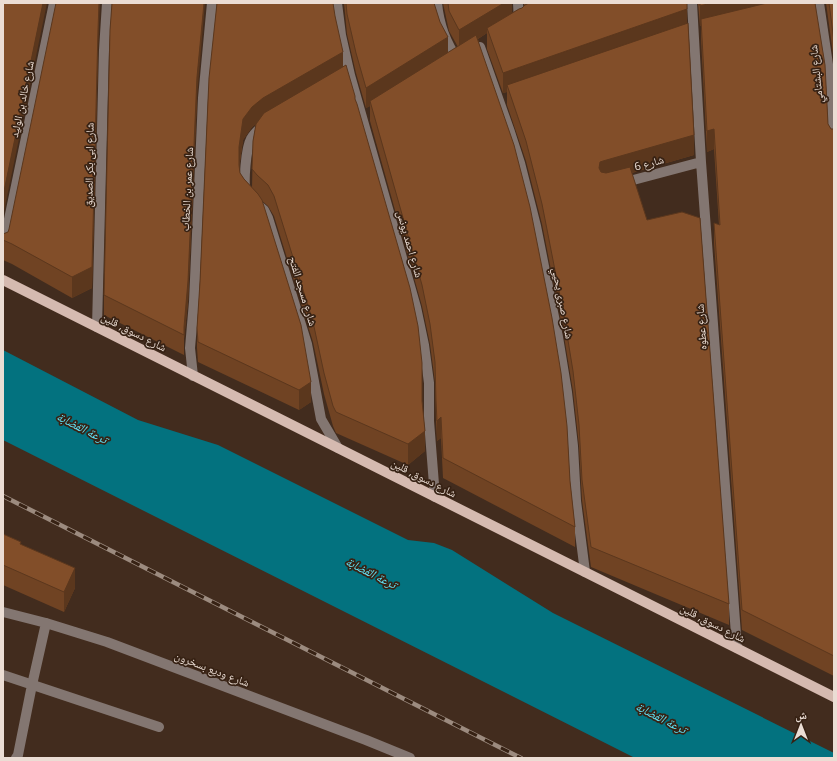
<svg xmlns="http://www.w3.org/2000/svg" width="837" height="761" font-family="'Open Sans','Noto Naskh Arabic',sans-serif">
  <rect width="100%" height="100%" fill="#422c1e"/>
  <!-- water -->
  <path fill="#03727f" d="M3,350l135,70 80,25 190,95 26,3 18,7 101,63 281,140v5h-199l-632,-318z"/>
  <g fill="none" stroke-linecap="round" stroke-linejoin="round">
    <!-- minor -->
    <path stroke="#837671" stroke-width="10" d="M337,3l4,32 9,40 66,232 8,38 5,38v38l6,76
      M437,3c2,22 8,39 21,57
      M518,3l1,20
      M692,3l9,159 36,486
      M819,3l12,82 3,59
      M804,7l15,-3
      M480,47l30,85 10,31 16,63 22,111 9,55 6,54 3,55 9,71
      M622,183l79,-21
      M246,193c-3,-10 0,-45 5,-54 3,-6 8,-10 13,-14
      M257,204l7,6 4,8 39,126 14,75 17,29
      M3,248l51,-245
      M97,327l7,-277 3,-47
      M193,376l-3,-28 4,-46 9,-204 9,-95
      M3,612l43,11 61,19 259,98 44,18
      M3,675l156,52
      M16,758l2,-3 14,-70 14,-62"/>
    <!-- major -->
    <path stroke="#d5bab0" stroke-width="10" d="M3,280l831,417"/>
    <defs>
      <path id="rail" d="M3,496l518,262"/>
    </defs>
    <!-- rail casing -->
    <use href="#rail" stroke="#9c8b7f" stroke-width="4.5"/>
    <!-- rail -->
    <use href="#rail" stroke="#372214" stroke-width="3" stroke-dasharray="9" stroke-linecap="butt"/>
  </g>
  <!-- wall -->
  <path fill="#704323" fill-rule="evenodd" d="M217,3l118,13 8,51 12,33 67,301 3,50 -17,14 -72,-32 -3,-7 -9,-32 -11,-52 -39,-126 -6,-10 -7,-6 50,202 -12,8 -101,-48 -1,-14v-20l3,-46zM256,124l-3,17 -1,47 -8,-9 -4,-6 -1,-4 4,-29 9,-13z
    M344,3h90l14,50 10,-6 -9,-16 -6,-28h69v10l10,-5 2,-2v-3h163v20l7,132 -62,18 97,431v21l-138,-58 -9,-67 -3,-54 -6,-55 -9,-55 -22,-112 -16,-63 -19,-56v-13l-4,1 -16,-44v-16l-9,6 92,442 5,46v20l-132,-69 -2,-40 -4,3 -1,-20 -1,-39 -5,-38 -8,-38 -52,-185v-15l-4,2 -10,-35 -9,-39z
    M698,3h117l13,121 3,5h3v547l-92,-46 -28,-387v-20l5,2 -5,-76 -7,3 -6,-113v-13h-1z
    M826,3h8v58z
    M98,50l-6,238 -20,10 -60,-34 -9,-4v-26l5,-2z
    M197,97l-9,205 -4,37v16l-80,-40v-20z
    M3,534l18,10 54,44 -11,24 -61,-27z"/>
  <!-- shaded-wall -->
  <path fill="#5b371d" d="M43,3h4l-44,213v-20z
    M99,3h1l-2,47 -6,238 -20,10v-21z
    M204,3h1l-8,94 -9,205 -4,37v-12l13,-250z
    M504,3h8v15l-25,10v5l-28,18v-21z
    M711,3h81l-91,16v7h-1v-20z
    M687,9v21l-180,55v7l-4,1v-20z
    M448,37v20l-78,44v5l-4,2v-20z
    M343,52v20l-80,46 -11,9 -9,13 -4,27v19v-39l4,-28 9,-12 11,-9z
    M714,129v20l-7,3v-21z
    M694,135v20l-91,26 -4,-13 1,-6 3,-1z
    M311,382v20l-12,8v-20z
    M441,417v21l-4,3v-20z
    M425,431v20l-17,14v-21z
    M75,568v20l-11,24v-20z"/>
  <!-- building -->
  <path fill="#824e29" stroke="#5b371d" d="M3,3h40l-40,193z
    M56,3h43l-1,27 -6,237 -20,10 -60,-33 -9,-4v-6l5,-2 1,-3z
    M112,3h92l-7,74 -9,204 -4,46v8l-80,-40 6,-265z
    M217,3h116l2,13 8,36 -80,46 -11,9 -9,12 -4,28v18l1,8 4,6 14,15 4,6 39,125 10,57 -12,8 -101,-48 -1,-14 3,-46 9,-204z
    M346,3h88l6,19 8,15 -82,51 -10,-35 -9,-39z
    M448,3h56l-45,27 -10,-19z
    M529,3h158v6l-184,64 -16,-45 32,-19 3,-1 3,-3z
    M700,3h11l-11,3z
    M767,3h48l10,62 3,59 3,5h3v527l-92,-46 -28,-387 6,2 -6,-96 -7,2 -6,-112z
    M829,3h5v38z
    M688,23l6,112 -91,26 -3,1 -1,6 2,4 5,1 24,-6 17,53 35,-8 18,6 29,386 -138,-57 -9,-67 -3,-55 -6,-54 -9,-55 -22,-112 -16,-63 -19,-56z
    M476,35l38,110 16,62 22,111 9,55 6,53 3,55 5,46 -132,-69 -2,-41 -4,4 -1,-20 -1,-39 -5,-38 -8,-39 -52,-184z
    M346,65l9,31v3l2,5 53,184 8,38 4,37v38l3,30 -17,13 -72,-32 -3,-6 -9,-33 -11,-51 -39,-126 -6,-11 -11,-10 -5,-6 1,-28 3,-17 8,-11z
    M3,534l18,8 -1,2 55,24 -11,24 -61,-27z"/>
  <g text-anchor="middle" stroke-width="3.5" stroke-linejoin="round" paint-order="stroke">
    <!-- street labels -->
    <g font-size="11" fill="#ebddd4" stroke="#372214">
      <text transform="translate(816 74) rotate(-96)" y="4">شارع البشتامي</text>
      <text transform="translate(22 99) rotate(-78)" y="4">شارع خالد بن الوليد</text>
      <text transform="translate(649 163) rotate(-15)" y="4">شارع 6</text>
      <text transform="translate(89 165) rotate(-89)" y="4">شارع ابى بكر الصديق</text>
      <text transform="translate(187 189) rotate(-87)" y="4">شارع عمر بن الخطاب</text>
      <text transform="translate(410 244) rotate(74)" y="4">شارع احمد يونس</text>
      <text transform="translate(303 291) rotate(73)" y="4">شارع مسجد الفتح</text>
      <text transform="translate(563 303) rotate(79)" y="4">شارع صبرى يحيي</text>
      <text transform="translate(701 327) rotate(-94)" y="4">شارع عطوه</text>
      <text transform="translate(134 332) rotate(27)" y="4">شارع دسوق, قلين</text>
      <text transform="translate(424 478) rotate(27)" y="4">شارع دسوق, قلين</text>
      <text transform="translate(713 623) rotate(27)" y="4">شارع دسوق, قلين</text>
      <text transform="translate(212 669) rotate(21)" y="4">شارع وديع بسخرون</text>
    </g>
    <!-- water labels -->
    <g font-size="12" font-style="italic" fill="#62e4f7" stroke="#372214">
      <text transform="translate(82 428) rotate(27)" y="4">ترعة القضابة</text>
      <text transform="translate(371 573) rotate(27)" y="4">ترعة القضابة</text>
      <text transform="translate(661 718) rotate(27)" y="4">ترعة القضابة</text>
    </g>
  </g>
  <!-- border -->
  <rect width="837" height="761" fill="none" stroke="#ebddd4" stroke-width="8"/>
  <!-- north arrow -->
  <g transform="translate(801 725)" stroke="#372214" stroke-width="3" paint-order="stroke">
  <path d="M0-3L7 15L0 10L-7 15Z" fill="#ebddd4"/>
  <text y="-6" font-size="11" font-weight="bold" text-anchor="middle" fill="#ebddd4">ش</text>
  </g>
</svg>
